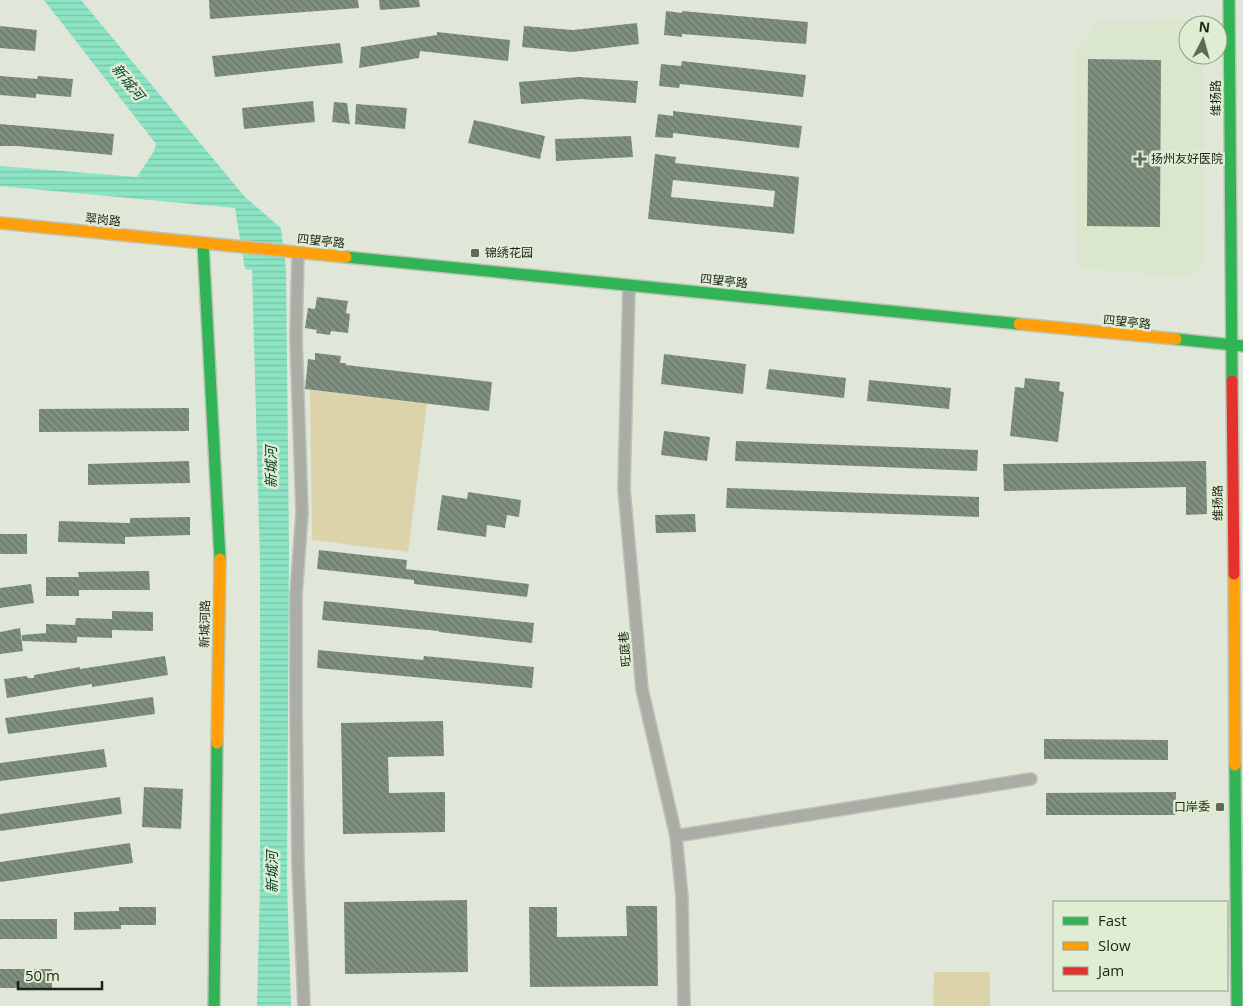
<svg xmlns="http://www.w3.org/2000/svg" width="1243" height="1006" font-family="'Open Sans','Noto Sans SC',sans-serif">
  <defs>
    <pattern id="water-rules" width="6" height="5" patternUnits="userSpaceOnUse" patternTransform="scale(1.25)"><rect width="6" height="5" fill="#8be4c3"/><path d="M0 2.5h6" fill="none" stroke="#78c3a7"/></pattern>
    <pattern id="building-back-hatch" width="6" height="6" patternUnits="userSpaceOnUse" patternTransform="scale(1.25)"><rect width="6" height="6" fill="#809080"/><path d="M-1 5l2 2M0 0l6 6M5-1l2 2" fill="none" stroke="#687568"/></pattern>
  </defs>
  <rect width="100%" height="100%" fill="#e0e7d9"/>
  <!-- built -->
  <path fill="#dae6cd" d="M1203,19v6h-15v30h15l2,207 -16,15 -112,-9 -3,-213 23,-33z"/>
  <!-- pitch -->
  <path fill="#ddd3ab" d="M310,390l117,14 -19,148 -96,-12z
    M934,972h56v34h-57z"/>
  <!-- water -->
  <path fill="url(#water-rules)" d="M44,0h37l164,197 36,31 5,41 3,280 -2,336 4,121h-34l3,-120v-325l-8,-291 -7,-1 -10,-61 -235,-22v-20l137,11 17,-26 2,-7z"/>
  <!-- building -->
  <path fill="url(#building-back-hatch)" fill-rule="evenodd" d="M209,0h149l1,8 -149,11z
    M379,0h40l1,7 -40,3z
    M666,11l16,2v-2l126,11 -2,22 -124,-10v3l-18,-2z
    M637,23l2,21 -67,8 -50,-5 2,-21 49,4z
    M0,26l37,4 -2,21 -35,-3z
    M437,32l73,8 -2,21 -88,-10 -1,7 -60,10 2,-21 76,-12z
    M340,43l3,20 -128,14 -3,-21z
    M1088,59l73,1 -1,167 -73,-1z
    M682,61l124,14 -3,22 -123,-13 -1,4 -20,-2 2,-22 20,2z
    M0,76l37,3 1,-3 35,3 -2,18 -35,-3v4l-36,-3z
    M579,77l59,4 -2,22 -55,-4 -60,5 -2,-22z
    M313,101l2,21 -71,7 -2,-21z
    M334,102l13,1 3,21 -18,-2z
    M356,104l51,4 -2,21 -50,-5z
    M673,111l129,15 -3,22 -126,-15v5l-18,-1 3,-23 15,2z
    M474,120l71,16 -5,23 -72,-16z
    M0,124l114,10 -2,21 -95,-9h-17z
    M631,136l2,21 -77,4 -1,-22z
    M655,154l21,3 -1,6 124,14 -5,57 -146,-15zM673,180l102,11 -2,16 -102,-10z
    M317,297l31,4 -2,12 4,1 -2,19 -17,-2 -1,4 -14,-2 1,-3 -12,-2 3,-20 7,1z
    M315,353l26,3 -1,7h6v2l146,17 -3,29 -184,-22 3,-30 7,1z
    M664,354l82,10 -3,30 -82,-10z
    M769,369l77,9 -2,20 -78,-9z
    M1025,378l35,4 -1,9 5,1 -6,50 -48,-6 5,-49 9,1z
    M869,380l82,8 -2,21 -82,-8z
    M189,408v23l-150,1v-23z
    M664,431l46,6 -3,24 -46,-6z
    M736,441l242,9 -1,21 -242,-10z
    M189,461l1,22 -102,2v-21z
    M1206,461l1,53 -21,1v-28l-182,4 -1,-27z
    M727,488l252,9v20l-253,-9z
    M468,492l53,8 -2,17 -12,-2 -2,13 -18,-3 -1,12 -49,-7 5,-35 25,4z
    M695,514l1,18 -40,1 -1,-18z
    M190,517v18l-65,2v7l-67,-2 1,-21 71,2v-5z
    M0,534h27v20h-27z
    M319,550l88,10 -1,9 123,15 -2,13 -113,-13v-4l-97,-11z
    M149,571l1,19h-71v6h-33v-19h33l-1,-5z
    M31,584l3,19 -34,5v-20z
    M324,601l210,22 -2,20 -93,-11v-1l-117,-11z
    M112,611l41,1v19l-41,-1v8l-35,-1v6l-55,-2v-6l24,-2v-9l29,1 1,-7 36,1z
    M20,628l3,23 -23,3v-22z
    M318,650l105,10 1,-4 110,11 -2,21 -215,-20z
    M165,656l3,19 -76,12v-3l-85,14 -3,-19 23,-3 1,2h6v-3l46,-8v2z
    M153,697l2,17 -147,20 -3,-16z
    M443,721l1,35 -56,1 1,36 56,-1v40l-102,2 -2,-111z
    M1044,739l124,1v20l-124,-1z
    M104,749l3,18 -107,14v-18z
    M144,787l39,2 -2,40 -39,-2z
    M1176,792v23h-130v-22z
    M120,797l2,17 -122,17v-17z
    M130,843l3,20 -133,19v-20z
    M467,900l1,72 -123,2 -1,-72z
    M626,906h31l1,80 -128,1 -1,-80h28v30l70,-1z
    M119,907h37v18h-35v4l-47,1v-18l45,-1z
    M0,919h57v20h-57z
    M0,969h52v19h-52z"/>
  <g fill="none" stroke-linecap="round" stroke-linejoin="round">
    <defs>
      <path id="street" d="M298,253l-2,84 6,176 -6,82v121l2,148 6,142
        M629,286l-5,203 18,200 34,147 6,62 2,108
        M676,836l355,-57"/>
      <path id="fast" d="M1229,0l3,381
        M203,243l17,316
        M346,257l673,67
        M1176,339l67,7
        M1235,765l2,241
        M214,1006l3,-263"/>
      <path id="slow" d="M0,223l346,34
        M1019,324l157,15
        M1234,574l1,191
        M217,743l3,-184"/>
      <path id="jam" d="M1232,381l2,193"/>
    </defs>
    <!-- street casing -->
    <use href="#street" stroke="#bdc3b7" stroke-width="14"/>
    <!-- fast casing -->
    <use href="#fast" stroke="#bdc3b7" stroke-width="14"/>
    <!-- slow casing -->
    <use href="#slow" stroke="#bdc3b7" stroke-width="14"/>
    <!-- jam casing -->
    <use href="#jam" stroke="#bdc3b7" stroke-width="14"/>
    <!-- street -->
    <use href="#street" stroke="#aaaca5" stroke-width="11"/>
    <!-- fast -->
    <use href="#fast" stroke="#30b455" stroke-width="11"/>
    <!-- slow -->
    <use href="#slow" stroke="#ff9f0a" stroke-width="11"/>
    <!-- jam -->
    <use href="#jam" stroke="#e5322d" stroke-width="11"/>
  </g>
  <!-- markers -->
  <g fill="#62675c" stroke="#dfedd3" stroke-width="2">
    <path d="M1137.5 151.5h5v5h5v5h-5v5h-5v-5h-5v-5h5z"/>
    <rect x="470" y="248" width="10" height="10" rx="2.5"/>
    <rect x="1215" y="802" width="10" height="10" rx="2.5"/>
  </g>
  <g text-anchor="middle" stroke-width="5" stroke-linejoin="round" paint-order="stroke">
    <!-- street labels -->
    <g font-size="12" fill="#1e2219" stroke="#dfedd3">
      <text transform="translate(1216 98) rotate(-90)" y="4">维扬路</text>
      <text transform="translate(103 220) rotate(6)" y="4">翠岗路</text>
      <text transform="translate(321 241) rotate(6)" y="4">四望亭路</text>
      <text transform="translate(724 281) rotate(6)" y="4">四望亭路</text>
      <text transform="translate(1127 322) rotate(6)" y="4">四望亭路</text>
      <text transform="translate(1218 503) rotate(-91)" y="4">维扬路</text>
      <text transform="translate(205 624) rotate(-89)" y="4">新城河路</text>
      <text transform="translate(625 649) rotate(-95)" y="4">旺庭巷</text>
    </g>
    <!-- poi labels -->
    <g font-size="12" fill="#1e2219" stroke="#dfedd3" text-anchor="start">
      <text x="1151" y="163">扬州友好医院</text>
      <text x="485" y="257">锦绣花园</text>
      <text x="1210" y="811" text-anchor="end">口岸委</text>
    </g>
    <!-- water labels -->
    <g font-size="14" font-style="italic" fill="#00392a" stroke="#dfedd3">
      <text transform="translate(128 82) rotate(51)" y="5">新城河</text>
      <text transform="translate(271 467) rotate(-90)" y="5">新城河</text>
      <text transform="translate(272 872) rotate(-90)" y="5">新城河</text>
    </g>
  </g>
  <!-- legend -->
  <rect x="1053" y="901" width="175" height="90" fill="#dfedd3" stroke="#929c89"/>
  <rect x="1063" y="917" width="25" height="8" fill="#30b455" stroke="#929c89"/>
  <text x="1098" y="926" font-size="15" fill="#1e2219">Fast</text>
  <rect x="1063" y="942" width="25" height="8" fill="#ff9f0a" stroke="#929c89"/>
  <text x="1098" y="951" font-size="15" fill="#1e2219">Slow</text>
  <rect x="1063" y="967" width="25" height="8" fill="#e5322d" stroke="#929c89"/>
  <text x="1098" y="976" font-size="15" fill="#1e2219">Jam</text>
  <!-- north arrow -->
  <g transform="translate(1203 40) rotate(6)"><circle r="24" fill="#dfedd3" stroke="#929c89"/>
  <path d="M0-4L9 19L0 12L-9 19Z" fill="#62675c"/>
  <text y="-8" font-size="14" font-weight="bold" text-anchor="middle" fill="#1e2219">N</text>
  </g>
  <!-- scale -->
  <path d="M18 981v8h84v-8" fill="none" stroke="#1e2219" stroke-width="2.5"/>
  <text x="25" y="981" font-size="15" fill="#1e2219" stroke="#dfedd3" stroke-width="4" paint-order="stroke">50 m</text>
</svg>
